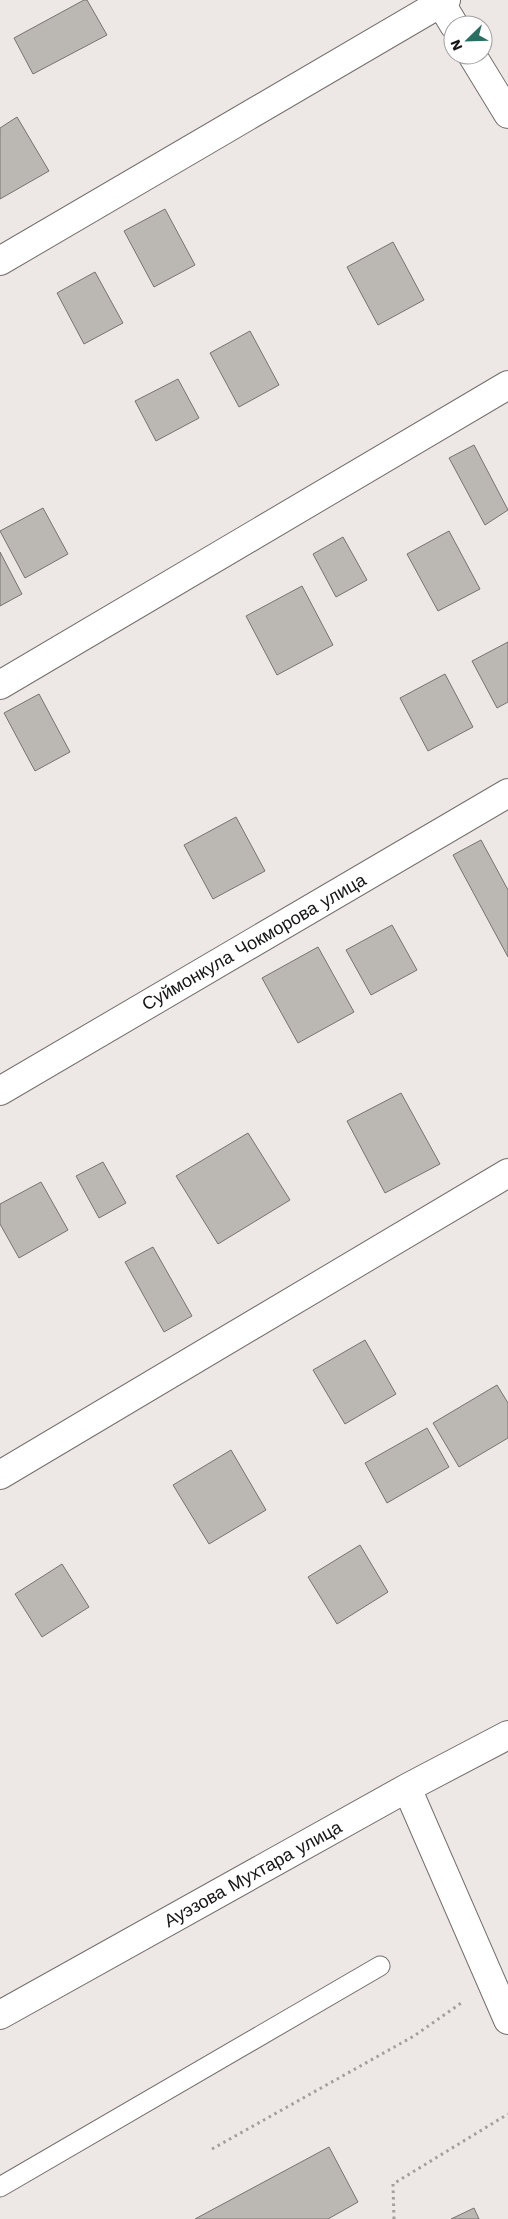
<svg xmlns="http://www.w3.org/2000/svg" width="508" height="2219" font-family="'Work Sans',sans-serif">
  <rect width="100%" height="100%" fill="#ede7e5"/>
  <!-- building -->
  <path fill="#bbb7b3" stroke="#777370" d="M84,0h3l20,35 -74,39 -19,-36z
    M17,117l32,54 -49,28v-71z
    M165,209l30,56 -41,22 -30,-56z
    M393,242l31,58 -46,25 -31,-58z
    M95,272l28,51 -39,21 -27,-51z
    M250,331l29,54 -40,22 -29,-54z
    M178,379l21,39 -43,23 -21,-40z
    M474,445l34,65 -23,15 -36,-67z
    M43,508l25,46 -43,24 -25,-47z
    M449,531l31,58 -42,22 -31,-57z
    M343,537l24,43 -31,17 -23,-43z
    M0,552l22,42 -22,12z
    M302,586l31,59 -56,30 -31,-59z
    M508,642v60l-11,6 -25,-47z
    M445,674l28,53 -45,24 -28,-53z
    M39,694l31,58 -35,19 -31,-58z
    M236,817l29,54 -52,28 -29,-54z
    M481,840l27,50v67l-55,-102z
    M392,925l25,45 -46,25 -25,-45z
    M318,947l36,65 -56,31 -36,-65z
    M401,1093l39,71 -55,29 -38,-72z
    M248,1133l42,67 -72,44 -42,-68z
    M103,1162l23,41 -27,15 -23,-42z
    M41,1182l27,48 -49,28 -19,-34v-20z
    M153,1247l39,69 -28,16 -39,-70z
    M365,1340l31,54 -51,30 -32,-54z
    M497,1385l11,18v35l-49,29 -26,-44z
    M427,1428l22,39 -62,36 -22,-40z
    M231,1450l35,60 -57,34 -36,-59z
    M360,1545l28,47 -51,32 -29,-47z
    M62,1564l27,43 -47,30 -27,-43z
    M329,2147l29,55 -30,17h-133z
    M474,2208l5,11h-28z"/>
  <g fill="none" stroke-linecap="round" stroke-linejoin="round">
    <defs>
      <path id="service" d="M0,2187l380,-221"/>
      <path id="minor" d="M439,0l15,25
        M472,55l36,59
        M0,261l446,-261
        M0,685l508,-300
        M0,1091l508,-298
        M0,1475l508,-302
        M407,1788l101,232
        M0,2015l407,-227 101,-53"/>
    </defs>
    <!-- service casing -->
    <use href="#service" stroke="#736e6c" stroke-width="21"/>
    <!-- minor casing -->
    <use href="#minor" stroke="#736e6c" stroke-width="30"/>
    <!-- path -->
    <path stroke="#a39f9d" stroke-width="3" stroke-dasharray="2.5 4" stroke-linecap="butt" d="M212,2149l202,-113 50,-35
      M394,2219l-1,-35 115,-70"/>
    <!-- service -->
    <use href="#service" stroke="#fff" stroke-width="19"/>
    <!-- minor -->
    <use href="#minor" stroke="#fff" stroke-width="28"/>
  </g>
  <g text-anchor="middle" stroke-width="4" stroke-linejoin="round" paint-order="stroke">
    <!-- street labels -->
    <g font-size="18" fill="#171515" stroke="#fff">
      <text transform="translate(254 942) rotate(-30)" y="6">Суймонкула Чокморова улица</text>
      <text transform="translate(253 1874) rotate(-29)" y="6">Ауэзова Мухтара улица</text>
    </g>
  </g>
  <!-- north arrow -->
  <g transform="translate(468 40) rotate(247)"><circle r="24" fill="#ffffff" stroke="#a2a1a1"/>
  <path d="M0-4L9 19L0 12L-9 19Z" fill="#286e61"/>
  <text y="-8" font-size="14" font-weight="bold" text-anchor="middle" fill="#171515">N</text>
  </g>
</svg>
